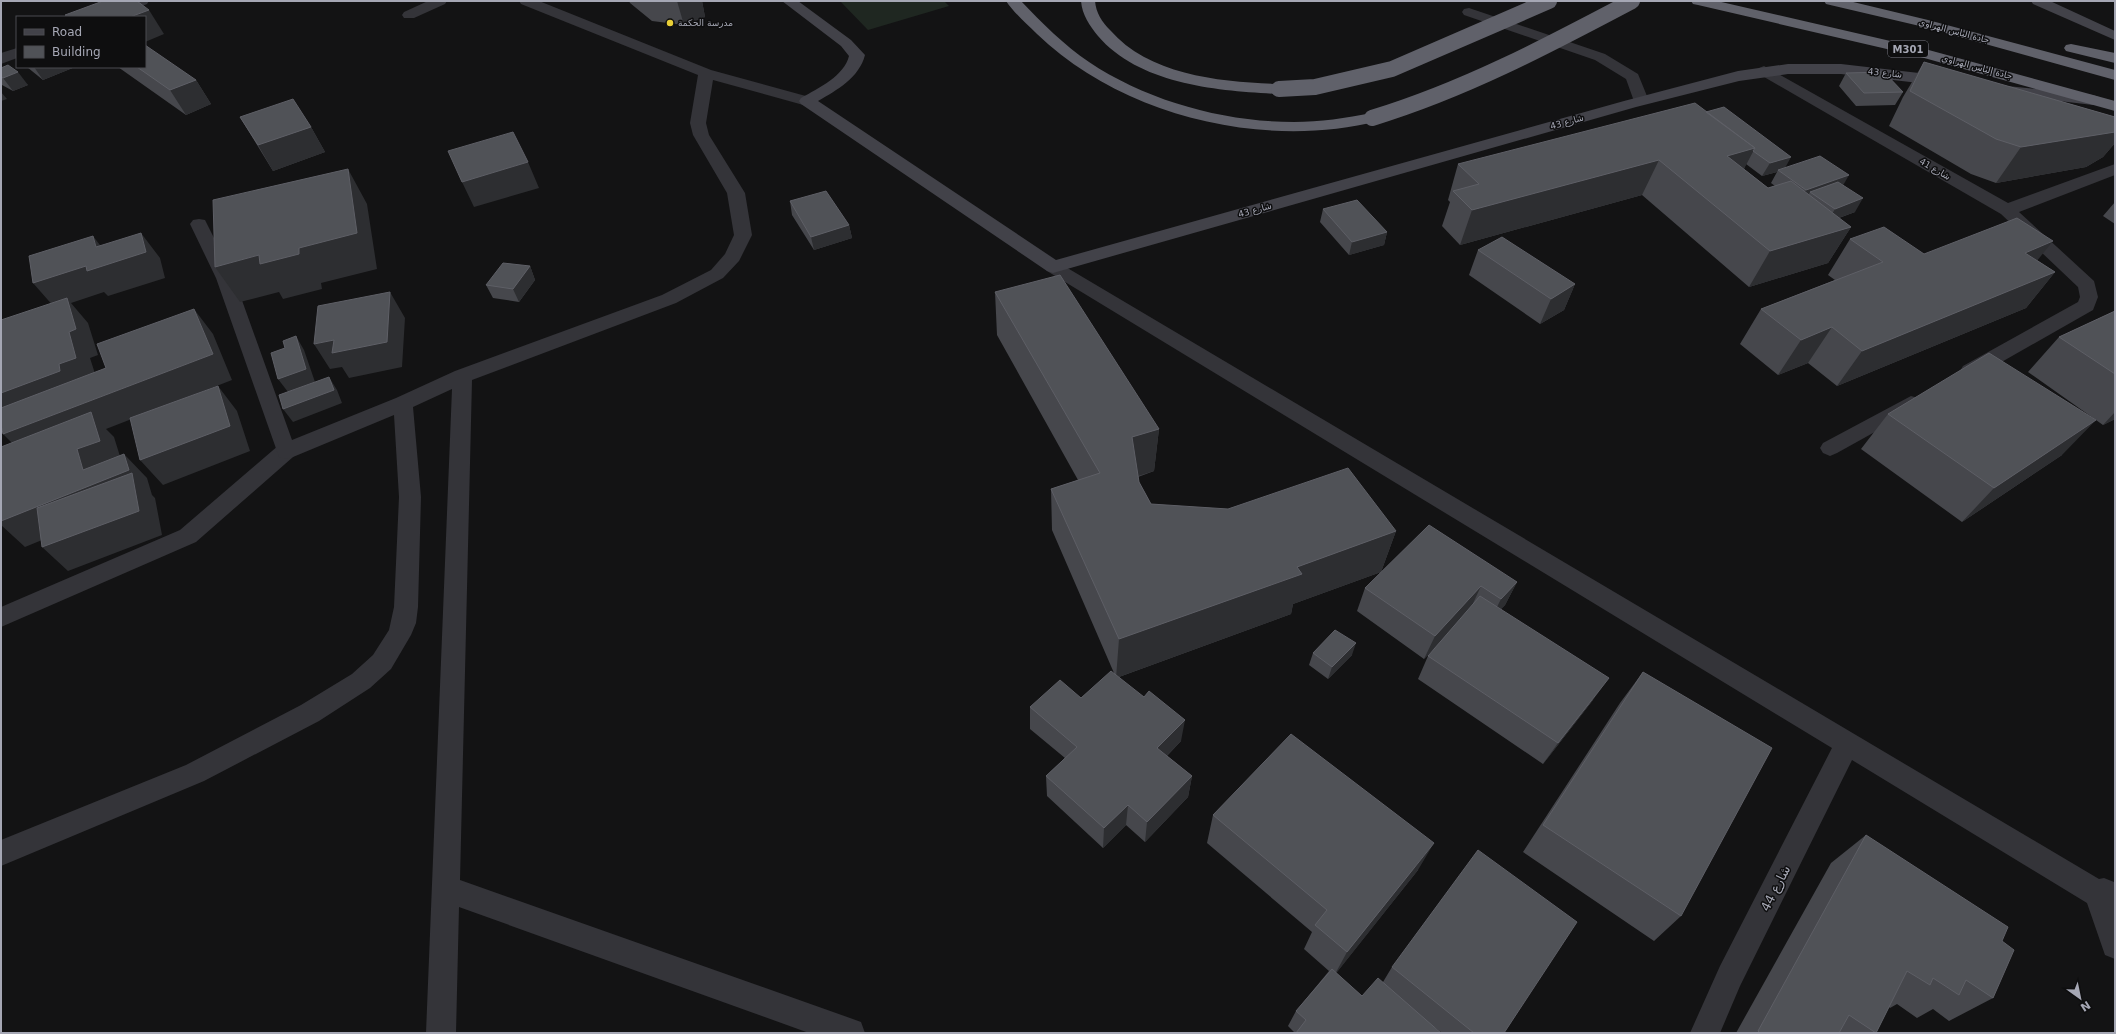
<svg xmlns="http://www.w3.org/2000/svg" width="2116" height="1034" font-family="'DejaVu Sans','Noto Sans Arabic',sans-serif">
  <rect width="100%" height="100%" fill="#131314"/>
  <!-- green -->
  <path fill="#1f2721" d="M840,1h104l5,5 -81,24z"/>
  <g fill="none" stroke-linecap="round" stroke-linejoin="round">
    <!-- lane -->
    <path fill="#343439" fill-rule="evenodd" d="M428,1h19l-2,3 -31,14h-10l-2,-3 2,-3z
      M1469,8l136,46 33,20 11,27 -2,3h-12l-9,-25 -31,-19 -131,-45 -2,-3 2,-3z
      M286,443l7,2 4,6 -4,6 -97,85 -195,85v-20l179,-77 99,-85z"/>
    <!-- street -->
    <path fill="#343439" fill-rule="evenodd" d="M130,1h19l-2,3 -31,13h-20l2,-3z
      M519,1h20l172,69 102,28 2,3 -2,3 -6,2 -94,-26 -7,43 3,12 36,58 7,42 -13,26 -16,17 -47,25 -204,77 -12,500 390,138 11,4 4,11h-56l-350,-126 -3,126h-30l26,-644 -39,18 8,90 -3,110 -2,16 -5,12 -20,34 -21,19 -51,33 -115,60 -203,85v-26l185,-75 115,-60 51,-31 21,-19 16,-25 5,-23 5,-110 -5,-82 -101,42 -7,2 -7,-2 -63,-179 -26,-54 3,-4 6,-1 6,1 29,58 58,162 104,-42 59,-27 207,-76 49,-25 14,-16 9,-19 -7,-42 -34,-58 -3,-12 8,-48 -177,-71z
      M17,48v10l-16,6v-11z
      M1764,66l244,137 107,-39v11l-96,37 75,69 4,16 -5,13 -116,66 -7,2 -7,-2 -3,-5 3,-5 115,-64 2,-5 -2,-10 -77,-73 -242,-140 -3,-3 3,-3z
      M1053,261l6,2 1040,616 5,-1 10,4 1,77 -10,-4 -18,-52 -235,-143 -112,226 -20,47h-30l30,-67 112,-218 -785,-477 -3,-4 3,-4z
      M1911,396l7,2 3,5 -3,5 -81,45 -7,3 -7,-3 -3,-5 3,-5z"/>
    <!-- secondary -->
    <path fill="#424249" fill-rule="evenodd" d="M782,1h16l53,39 14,15c-6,23 -28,35 -47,46l238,159 568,-159 114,-30 50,-7h53l104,12 5,2 3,3 -3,3 -5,2 -104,-12h-53l-49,7 -103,26 -583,166 -6,-2 -246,-167 -2,-3 2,-3c18,-10 43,-22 48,-42l-8,-10z
      M2031,1h19l65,30v9l-82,-36z
      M2007,86l86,9 6,2 2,3 -2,3 -6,2 -92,-11 -2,-3 2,-3z"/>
    <!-- highway -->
    <path fill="#60616a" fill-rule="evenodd" d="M1006,1h15c21,22 43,44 68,61 58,39 135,60 205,60 26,0 52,-4 78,-9l6,2 2,3 -2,3c-114,29 -256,-5 -341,-87 -10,-10 -23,-21 -31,-33z
      M1081,1h14c1,12 7,21 15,29 40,46 112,52 169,54l5,2 3,3 -3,3 -5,2c-60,-3 -139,-9 -181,-58 -8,-10 -16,-21 -17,-35z
      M1691,1h26l208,48 190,52v10l-198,-55 -219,-51 -5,-1z
      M1824,1h25l79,19 187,50v10l-191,-53 -98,-23z
      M2071,44l44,9v10l-49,-12 -2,-3 2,-3z"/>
    <!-- highway-bridge -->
    <path stroke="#60616a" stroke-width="16" d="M1279,89l36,-2 77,-18 157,-68
      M1372,118c92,-28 175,-72 260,-117"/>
  </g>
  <!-- wall -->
  <path fill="#46474c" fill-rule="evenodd" d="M629,1h73l3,16 -21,8 -32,-4 -22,-18z
    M1924,62l191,55v26l-12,14 -17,10 -90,16 -25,-9 -82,-48 14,-29z
    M27,67h48l-32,13z
    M118,67h27l51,13 15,24 -25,11z
    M1,68l27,17 -15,6 -11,-6 -1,-2z
    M1846,73l57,19 -8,13 -39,1 -17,-20z
    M1706,112l79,55 58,18 12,27 -16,6 12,9 -23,36 -79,24 -107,-92 -182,50 -18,-19 8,-24 -2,-2 10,-36zM1746,164l16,12 15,-4 -6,11 4,3 -7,2 -24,-19z
    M240,117l71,10 14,25 -52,19z
    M790,201l59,24 3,13 -38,12 -22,-35z
    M2115,202v22l-12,-8z
    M1323,209l64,23 -3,13 -35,10 -29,-33z
    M1850,239l74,15 113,6 18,12 -29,36 -189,78 -29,-23 -30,12 -38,-31 21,-35 74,-29 -7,-5z
    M1478,250l97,34 -11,26 -24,14 -71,-49z
    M530,266l5,14 -16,22 -26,-4 -7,-13z
    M995,292l164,137 -5,42 -16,6 1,5 12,22 245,27 -15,41 -88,32 -2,10 -172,63 62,64 -14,15 25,20 -4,21 -43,45 -19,-17 -23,23 -56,-52 -1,-20 19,-18 -35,-29v-22l51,-9 33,-25 -62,-143 -1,-41 27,-9 -81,-145z
    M2115,311v108l-12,6 -75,-53 31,-35z
    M1888,414l174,41 -100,67 -101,-73z
    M1517,582l-12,23 -4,4 92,91 -50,64 -125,-85 10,-23 23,-25 -27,28 -67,-48 8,-23z
    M1313,653l39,2 -24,24 -19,-14z
    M1643,672l38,244 -27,25 -131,-89 97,-149z
    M1213,815l205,55 -82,103 26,23 21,-14 9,-15 112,66h-62l-13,-10 12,10h-146l-7,-7 8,-15 33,-40 -25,-22 8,-17 -105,-89z
    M1866,835l136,106 -9,57 -44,23 -16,-12 -16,9 -20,-14 -7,4 -1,-1 -13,26h-140l95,-170z"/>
  <!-- shaded-wall -->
  <path fill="#2d2e31" d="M677,1h25l3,16 -21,8z
    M149,10l15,24 -19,8v-25h-15z
    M34,67h41l-32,13z
    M18,72l10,13 -15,6 -10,-13z
    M196,80l15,24 -25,11 -16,-25z
    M1,92l6,7 -6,2z
    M311,127l14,25 -52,19 -15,-26z
    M2115,132v11l-12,14 -17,10 -90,16 25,-36z
    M1755,148l-19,36 -9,-28z
    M1791,157l-7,13h-6l-1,2 -15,4 8,-13z
    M1659,160l-17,35 -182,50 12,-35z
    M528,162l11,26 -65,19 -12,-25z
    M348,169l19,35 10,65 -56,14 1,6 -39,10 -4,-7 -39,10 -25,-35 44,-12 40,-7z
    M1849,175l-8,14 -31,3 -5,9 -6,2 7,-13z
    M1863,198l-8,14 -28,10 8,-13z
    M849,225l3,13 -38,12 -3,-13z
    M1851,227l-23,36 -79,24 21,-36z
    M1387,232l-3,13 -35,10 3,-13z
    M141,233l19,25 5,20 -57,18 -4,-4 -33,11 17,20 10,32 -8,3 8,25 -97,43v-33l58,-29 -4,-56 -22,-25 63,-36 -3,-11 20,26z
    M2053,241l-29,36 1,-24z
    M530,266l5,14 -16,22 -6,-13z
    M2055,272l-29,36 -189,78 25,-35z
    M1575,284l-11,26 -24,14 11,-25z
    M390,292l15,26 -3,49 -53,11 -7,-11 -12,2 -16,-25 20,-4z
    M194,309l19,25 19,46 -126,49 8,8 9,29 1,-12 23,24 5,17 3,3 7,37 -94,36 -26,-24 95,-46 -112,46 -24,-22v-4l82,-51 -6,-21 -49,10 -25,-25 210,-80z
    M1832,327l-24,36 -30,12 23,-35z
    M296,336l8,14 11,32 -27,10 -10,-13z
    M329,377l8,13 5,13 -49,19 -10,-13z
    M218,386l19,25 13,40 -87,34 -23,-25z
    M2115,412v7l-12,6z
    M2096,420l-34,35 -100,67 32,-34z
    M1159,429l-5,42 -25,8 3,-42z
    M1396,531l-15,41 -88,32 -2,10 -175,64 3,-39 178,-72z
    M1517,582l-12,23 -16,18 12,-24z
    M1481,586l-11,24 -46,49 11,-23z
    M1356,643l-4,12 -24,24 4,-12z
    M1609,678l-16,22 -50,64 15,-21z
    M1185,720l-4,21 -27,28 3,-21z
    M1192,776l-4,21 -43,45 2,-20z
    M1128,805l-2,20 -23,23 1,-20z
    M1434,843l-16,27 -84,106 13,-24z"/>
  <!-- building -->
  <path fill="#505257" stroke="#5e5f66" d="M103,1h34l12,9 -19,7h-62l-3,-2z
    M145,45l51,35 -26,10 -33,-23h8z
    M1924,62l191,55v15l-94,15 -25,-8 -86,-48z
    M8,65l10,7 -15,6 -2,-1v-9z
    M1884,72l19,20 -39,1 -18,-20z
    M293,99l18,28 -53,18 -18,-28z
    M1695,103l60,45 -28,8 41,32 23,-7 60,46 -81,24 -111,-91 -187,50 -19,-19 26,-7 -21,-20z
    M1724,107l67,50 -21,6 -17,-12 2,-3 -49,-36z
    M513,132l15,30 -66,20 -14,-31z
    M1820,156l29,19 -43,15 -28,-20z
    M348,169l9,64 -58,15v6l-39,10 -1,-9 -44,12 -2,-67z
    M1838,182l25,16 -28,11 -25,-17z
    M826,191l23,34 -38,12 -21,-36z
    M1357,200l30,32 -35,10 -29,-33z
    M2017,218l36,23 -28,12 30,19 -193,79 -30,-24 -31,13 -40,-31 122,-47 -33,-23 34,-12 40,27z
    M141,233l5,19 -59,19 -1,-5 -53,17 -4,-27 64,-20 3,11z
    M1502,237l73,47 -24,15 -73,-49z
    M503,263l27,3 -17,23 -27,-4z
    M1060,275l99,154 -27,8 7,45 12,22 77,5 120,-41 48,63 -99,36 5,7 -183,65 -68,-150 49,-16 -105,-181z
    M390,292l-3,50 -55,11 2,-13 -20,4 4,-38z
    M67,298l9,31 -7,3 7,26 -17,6 1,7 -59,22v-73z
    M194,309l19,45 -210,80 -2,-9v-17l105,-40 -9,-24z
    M2115,311v63l-56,-37z
    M296,336l10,33 -28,10 -7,-26 14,-5 -2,-7z
    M1989,353l107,67 -102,68 -106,-74z
    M329,377l5,13 -51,19 -4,-14z
    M218,386l12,40 -90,34 -10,-42z
    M91,412l9,29 -23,8 6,21 41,-16 5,16 -128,51v-74z
    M132,473l7,38 -97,36 -5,-39z
    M1429,525l88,57 -16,17 -20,-13 -46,50 -70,-48z
    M1480,596l129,82 -51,65 -130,-87z
    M1335,630l21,13 -24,24 -19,-14z
    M1111,671l33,26 5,-6 36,29 -28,28 35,28 -45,46 -19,-17 -24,23 -58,-52 31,-29 -47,-40 30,-27 21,18z
    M1643,672l129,76 -91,168 -138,-91z
    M1291,734l143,109 -87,109 -32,-27 12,-15 -114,-95z
    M1866,835l142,92 -6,14 12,9 -21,48 -27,-18 -7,15 -26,-17 -3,7 -23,-14 -31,62 -27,-18 -10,18h-79l-2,-2z
    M1478,850l99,72 -73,111h-30l-82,-66z
    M1332,969l30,27 16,-18 63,55h-145l10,-13 -10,-9z"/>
  <!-- markers -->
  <circle fill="#e9cf36" stroke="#0e0e0f" stroke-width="1.5" cx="670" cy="23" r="4"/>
  <g text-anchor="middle" stroke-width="3" stroke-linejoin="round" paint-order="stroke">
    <!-- far-poi labels -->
    <g font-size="9" fill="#a5a7b4" stroke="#0e0e0f" text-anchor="start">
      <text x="678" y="26">مدرسة الحكمة</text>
    </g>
    <!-- far-street labels -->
    <g font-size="9" fill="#a5a7b4" stroke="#0e0e0f">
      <text transform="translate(1954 31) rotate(15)" y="3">جادة الياس الهراوي</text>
      <text transform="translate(1977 67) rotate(15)" y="3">جادة إلياس الهراوي</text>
      <text transform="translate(1885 73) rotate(6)" y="3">شارع 43</text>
      <text transform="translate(1567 122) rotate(-16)" y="3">شارع 43</text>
      <text transform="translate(1935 169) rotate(30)" y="3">شارع 41</text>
      <text transform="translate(1255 210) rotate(-16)" y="3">شارع 43</text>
    </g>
    <!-- shield labels -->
    <rect fill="#0e0e0f" stroke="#787982" stroke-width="1" x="1888" y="41" width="40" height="16" rx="3"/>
    <g font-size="10" font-weight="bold" fill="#a5a7b4">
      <text x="1908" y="53">M301</text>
    </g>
    <!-- near-street labels -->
    <g font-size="13" fill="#a5a7b4" stroke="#0e0e0f">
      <text transform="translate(1775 888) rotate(-63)" y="5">شارع 44</text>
    </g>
  </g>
  <!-- border -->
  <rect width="2116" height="1034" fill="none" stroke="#a5a7b4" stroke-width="4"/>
  <!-- legend -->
  <rect x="16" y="16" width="130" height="52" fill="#0e0e0f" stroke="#4a4b51"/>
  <rect x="24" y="29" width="20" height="6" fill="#424249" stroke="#4a4b51"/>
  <text x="52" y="36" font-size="12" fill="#a5a7b4">Road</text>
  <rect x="24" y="46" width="20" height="12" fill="#505257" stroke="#4a4b51"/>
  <text x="52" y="56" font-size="12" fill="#a5a7b4">Building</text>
  <!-- north arrow -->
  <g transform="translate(2080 998) rotate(147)" stroke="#0e0e0f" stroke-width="3" paint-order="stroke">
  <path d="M0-3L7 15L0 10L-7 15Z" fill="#a5a7b4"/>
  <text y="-6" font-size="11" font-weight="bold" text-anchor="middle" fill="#a5a7b4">N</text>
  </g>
</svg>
